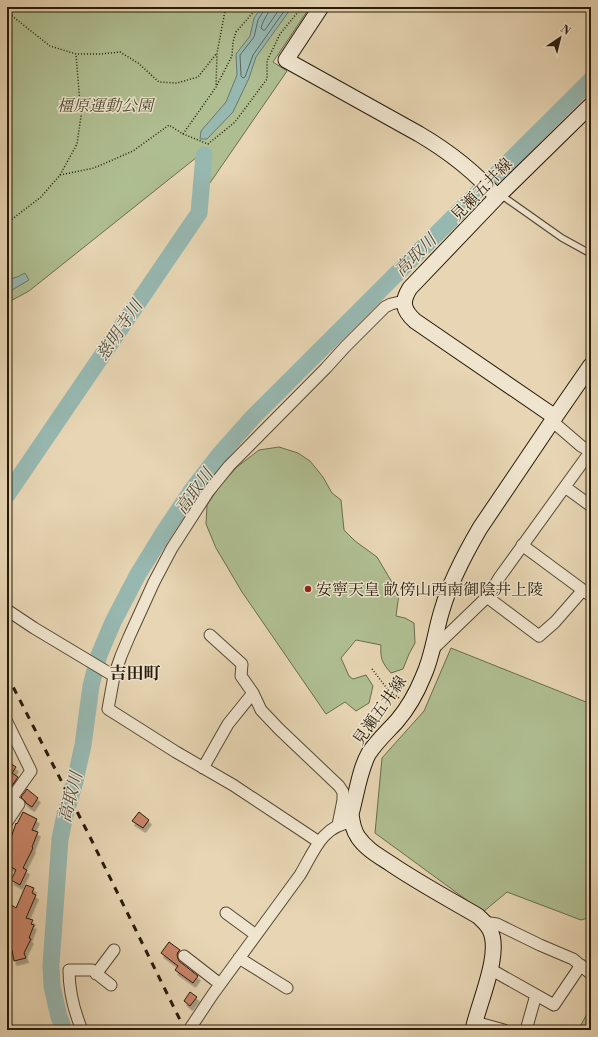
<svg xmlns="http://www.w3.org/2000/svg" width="598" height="1037" font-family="'Libre Bodoni','Noto Serif JP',serif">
  <defs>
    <filter id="shadow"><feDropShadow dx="2.5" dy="4.5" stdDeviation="0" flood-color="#0004"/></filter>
  </defs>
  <rect width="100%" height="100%" fill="#e7d5b3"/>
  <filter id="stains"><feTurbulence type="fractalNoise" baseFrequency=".005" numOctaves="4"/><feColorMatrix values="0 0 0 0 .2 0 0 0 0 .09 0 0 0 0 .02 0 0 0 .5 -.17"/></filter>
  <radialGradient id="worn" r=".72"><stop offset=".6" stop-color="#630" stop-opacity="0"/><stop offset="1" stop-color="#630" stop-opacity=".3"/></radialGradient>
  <!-- green -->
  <path fill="#afbe91" stroke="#6a6c4d" d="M7,7h303l-37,55 14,9 -84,122 5,-43 -6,3 -173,138 -22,12z
    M279,447l19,6 12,8 13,16 9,16 9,7 3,30 11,11 22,16 22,37 -3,22 9,2 9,5 1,20 -6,11 -6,15 -12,4c-9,-10 -11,-15 -10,-28l-25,-5 -15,18 8,18 4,3 13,-4 7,11 -4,17 -13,8 -11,-9 -19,12 -84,-122 -26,-44 -10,-24 1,-19 12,-18 18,-20 22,-17z
    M451,648l140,56v213l-10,3 -74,-28 -24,20 -108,-79 7,-75 42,-47z
    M591,1007v23h-13z"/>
  <!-- water -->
  <path fill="#97b8b1" stroke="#6a796e" d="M262,7h30l-36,50 -7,21 -16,34 -26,27h-7l1,-8 25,-29 11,-27 -1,-21 14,-18 4,-18z
    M25,273l4,7 -22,13v-13l10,-3z"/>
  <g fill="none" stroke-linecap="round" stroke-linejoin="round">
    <!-- shore -->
    <path stroke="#5e695d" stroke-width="1" d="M265,7l-1,3 -6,10 -4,17 -14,18 1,21 2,2 2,-1 8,-22 34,-48
      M270,7l-1,4 -6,11 -2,6 2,2h2l16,-23"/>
    <!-- river -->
    <path stroke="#97b8b1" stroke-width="17" d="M7,495l192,-282 5,-58
      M64,1030l-5,-13 -7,-31 -1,-21 9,-126 5,-24 10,-34 8,-36 8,-59 8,-31 14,-33 24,-46 27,-44 28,-42 28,-36 33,-37 338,-337"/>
  </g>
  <!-- building -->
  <path fill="#c98569" stroke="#261a09" filter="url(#shadow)" d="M7,761l9,6 -4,6 6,4 -9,13 -2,-1z
    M27,789l11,9 -6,9 -6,-4 -1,-2 -4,-4z
    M23,812l14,7 -5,11 6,2 -6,15 1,1 -10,20 4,2 -1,2 -6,13 -9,-5 5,-10 -9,-6v-7l5,-9 -5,-3v-13l5,3 4,-12 1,1z
    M139,812l10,8 -6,8 -11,-7z
    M26,885l8,3 -2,5 4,2 -10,23 7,2 -2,4 3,1 -5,13 2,1 -7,14 2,5 -12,3 -2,-11 -5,-4v-44l9,6z
    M169,942l11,8 -2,2 -1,3 1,4 1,2 19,15 -5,7 -18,-13 3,-4 -17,-13z
    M190,992l7,5 -7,9 -6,-5z"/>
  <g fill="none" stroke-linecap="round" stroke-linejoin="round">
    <defs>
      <path id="lane" d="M501,195l61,43 29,16"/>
      <path id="street" d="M552,421l29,25 10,6
        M565,487l26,19
        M522,545l69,51
        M487,597l52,39 16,-14 28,-32
        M7,610l27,18 80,48
        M210,635l32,29 -1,12 12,17 8,17 18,19 60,57 4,6v8l-5,25
        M432,650l55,-53 5,-7 7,-12 91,-126
        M7,722l24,49 -20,28
        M203,768l25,-44 25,-31
        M7,796l12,8 -12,18
        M319,842l-86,-57 -57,-33 -68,-43 6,-33 7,-20 8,-19 25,-55 18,-34 36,-56 21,-26 97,-98 19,-21 40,-40 6,-3 13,-3
        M226,913l30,22
        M486,923h4l7,1 43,21 33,14 18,15
        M184,956l36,28
        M239,958l48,30
        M490,969l64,36 27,-40
        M96,974l18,-24
        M475,1022l29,8
        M82,1030c-8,-19 -13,-39 -13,-60h23l19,15
        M189,1030l24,-36 87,-119c14,-23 21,-49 52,-53
        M526,1030l10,-35"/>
      <path id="secondary" d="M321,7l-35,53 133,74c29,17 56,38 78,63
        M555,417l-140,-96c-12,-11 -14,-19 -5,-33l87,-91 94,-92
        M473,1030c5,-26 29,-76 17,-100 -3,-6 -7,-9 -12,-14 -29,-17 -59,-33 -87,-52 -12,-8 -25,-15 -33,-27 -5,-7 -6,-15 -7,-23 5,-18 9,-46 18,-61 8,-12 19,-22 28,-32 11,-13 20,-29 26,-44 10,-21 12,-45 19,-67 8,-28 24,-58 38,-82l75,-111 36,-52"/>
    </defs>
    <!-- lane casing -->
    <use href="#lane" stroke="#564934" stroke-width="8"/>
    <!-- street casing -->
    <use href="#street" stroke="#564934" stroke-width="13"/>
    <!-- secondary casing -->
    <use href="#secondary" stroke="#261a09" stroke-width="17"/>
    <!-- path -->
    <path stroke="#261a09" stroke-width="1.5" stroke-dasharray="1 2" stroke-linecap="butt" d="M7,12l43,34 26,8h25l19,-2 18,11 21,19 18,1 21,-6 19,-24
      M217,85l15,-29 1,-14 3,-10 22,-25
      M183,134l33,-47 1,-34 8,-42 2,-4
      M60,175l17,-31 4,-28 -5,-62
      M7,223l34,-26 19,-22 34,-7 39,-17 36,-26 14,9 25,10 27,-22 32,-43v-18l13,-27 22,-27
      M372,669l17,22 10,7"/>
    <!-- lane -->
    <use href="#lane" stroke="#efe4ce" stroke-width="5.5"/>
    <!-- street -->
    <use href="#street" stroke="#efe4ce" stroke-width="11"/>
    <!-- secondary -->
    <use href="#secondary" stroke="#efe4ce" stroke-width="15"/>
    <!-- rail -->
    <path stroke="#261a09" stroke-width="3" stroke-dasharray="7 7" stroke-linecap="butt" d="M7,675l82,160 96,195"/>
  </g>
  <!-- markers -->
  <circle fill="#8f2418" stroke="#efe4ce" stroke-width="1.5" cx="308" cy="589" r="4"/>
  <g text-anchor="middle" stroke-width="3" stroke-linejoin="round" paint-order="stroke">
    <!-- park labels -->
    <g font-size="16" font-style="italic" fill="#4f4b32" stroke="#efe4ce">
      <text x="105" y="111">橿原運動公園</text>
    </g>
    <!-- street labels -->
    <g font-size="16" fill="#261a09" stroke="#efe4ce">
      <text transform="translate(481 189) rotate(-46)" y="6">見瀬五井線</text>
      <text transform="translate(379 710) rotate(-55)" y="6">見瀬五井線</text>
    </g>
    <!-- poi labels -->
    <g font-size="16" fill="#261a09" stroke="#efe4ce" text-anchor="start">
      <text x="316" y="595">安寧天皇 畝傍山西南御陰井上陵</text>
    </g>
    <!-- water labels -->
    <g font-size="17" font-style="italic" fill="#48493b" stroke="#efe4ce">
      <text transform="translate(415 255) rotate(-45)" y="6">高取川</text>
      <text transform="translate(119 330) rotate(-56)" y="6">慈明寺川</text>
      <text transform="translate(194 491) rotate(-54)" y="6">高取川</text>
      <text transform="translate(70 797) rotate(-76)" y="6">高取川</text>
    </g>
    <!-- neighbourhood labels -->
    <g font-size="17" font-weight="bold" fill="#261a09" stroke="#efe4ce">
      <text x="135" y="679">吉田町</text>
    </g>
  </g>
  <!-- margin -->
  <rect width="598" height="1037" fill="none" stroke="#e7d5b3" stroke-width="24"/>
  <rect x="8" y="8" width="582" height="1021" fill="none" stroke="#261a09" stroke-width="2"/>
  <rect x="12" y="12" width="574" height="1013" fill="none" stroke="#261a09"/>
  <!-- north arrow -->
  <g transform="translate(560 38) rotate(35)" stroke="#efe4ce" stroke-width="3" paint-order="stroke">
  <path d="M0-3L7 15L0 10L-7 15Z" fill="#261a09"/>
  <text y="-6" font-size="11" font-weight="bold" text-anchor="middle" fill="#261a09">N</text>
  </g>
  <rect width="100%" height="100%" filter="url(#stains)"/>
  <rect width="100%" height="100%" fill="url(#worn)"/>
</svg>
